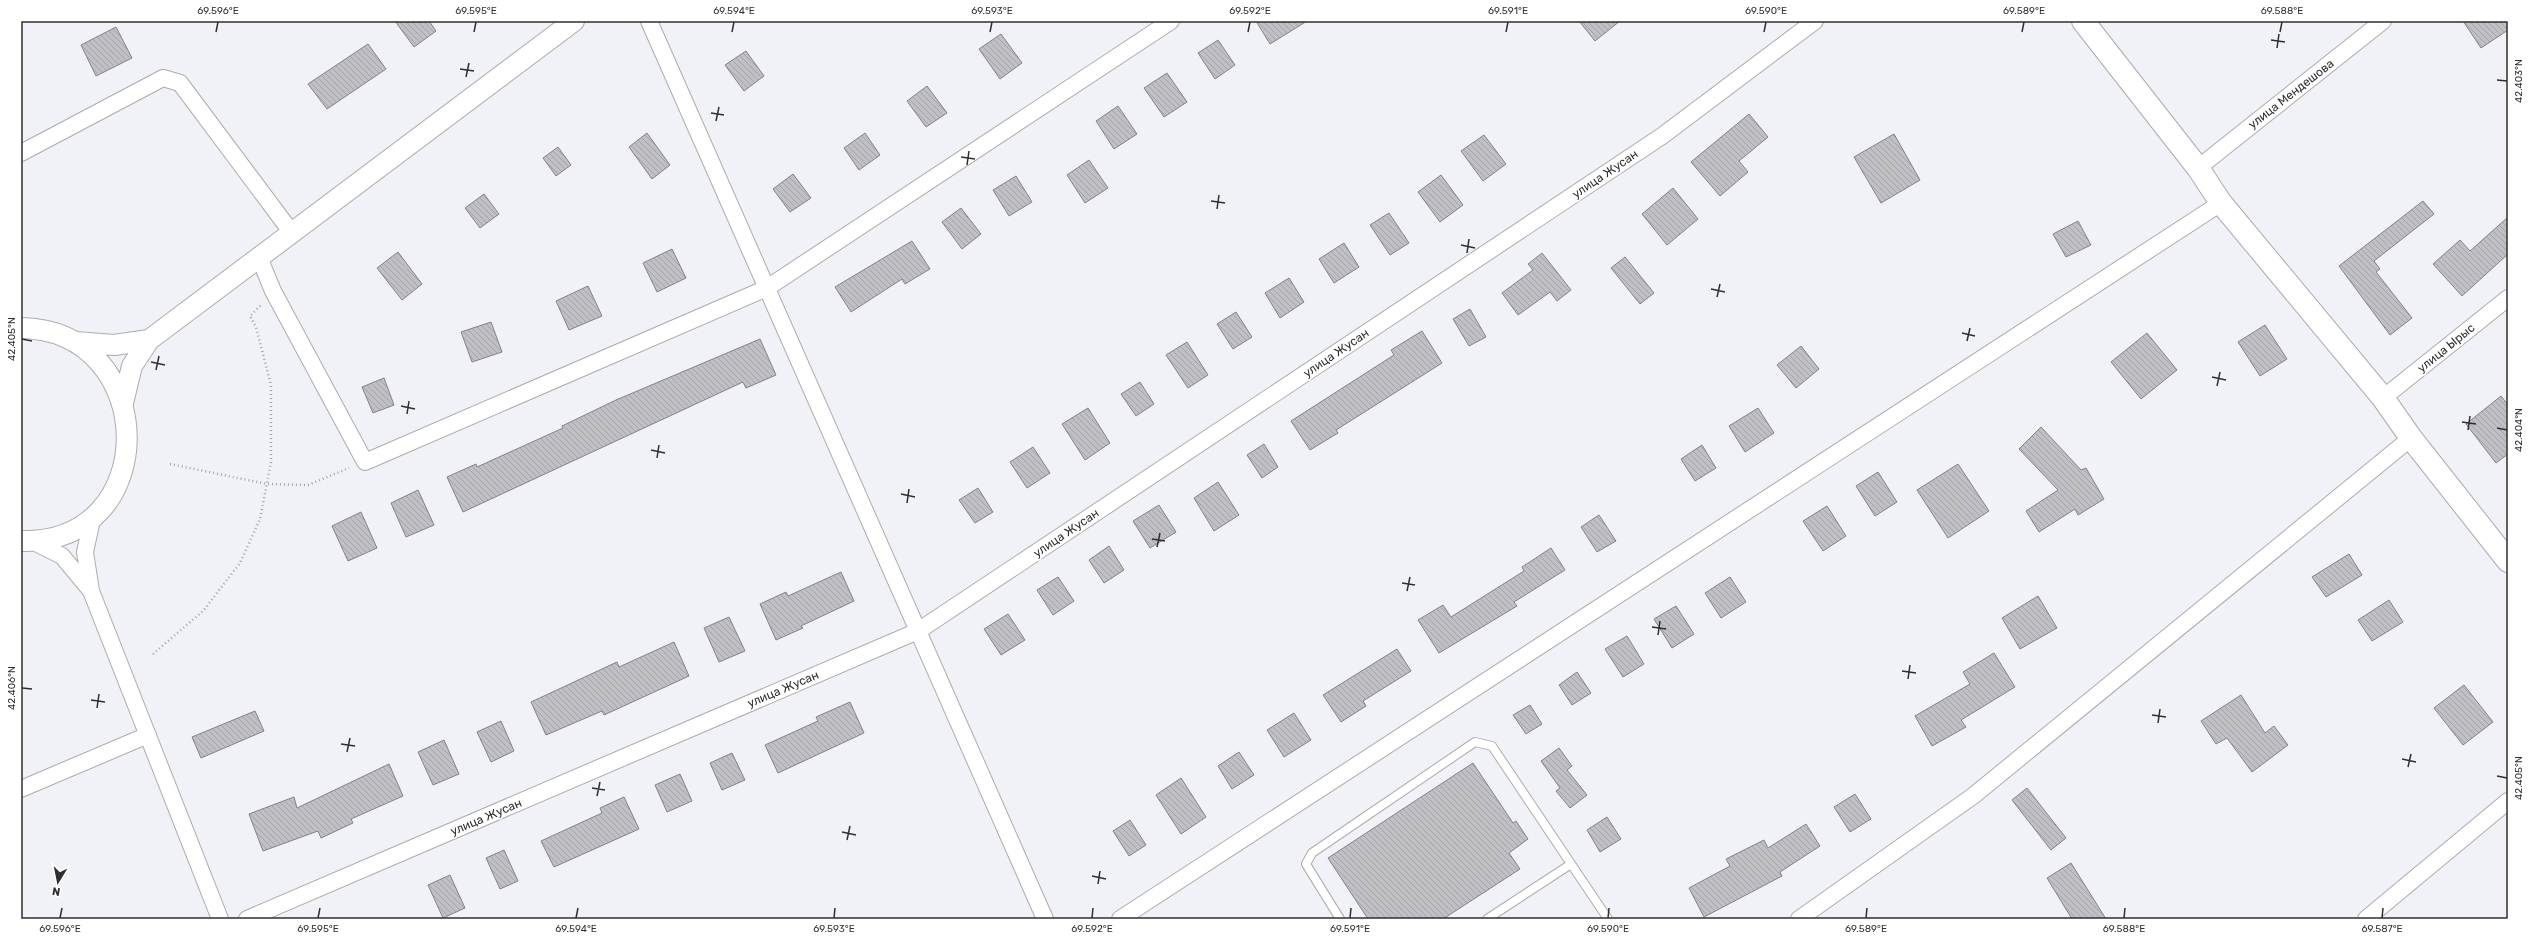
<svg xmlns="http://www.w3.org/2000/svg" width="2529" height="940" font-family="Rubik,sans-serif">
  <defs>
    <pattern id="building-back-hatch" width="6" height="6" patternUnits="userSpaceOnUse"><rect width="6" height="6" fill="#bfbfc4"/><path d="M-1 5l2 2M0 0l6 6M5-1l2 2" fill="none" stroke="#a4a4a9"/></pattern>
  </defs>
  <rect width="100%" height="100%" fill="#f1f2f7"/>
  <!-- building -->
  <path fill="url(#building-back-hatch)" stroke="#828287" d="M395,21h34l7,10 -22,16z
    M1256,21h51l-37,23z
    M1579,21h41l-25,20z
    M2463,21h45v9l-27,18z
    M116,27l16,31 -36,18 -15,-31z
    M1001,34l21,29 -22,16 -21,-30z
    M1218,40l17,25 -20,14 -17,-26z
    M368,44l18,25 -59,40 -19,-25z
    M746,51l18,25 -20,15 -19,-26z
    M1167,73l20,29 -23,15 -20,-29z
    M927,86l20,27 -21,14 -19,-26z
    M1118,106l19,28 -23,15 -18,-28z
    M1749,114l19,23 -29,24 9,11 -28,24 -29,-34z
    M647,133l23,32 -18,14 -23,-32z
    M865,133l15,22 -21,15 -15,-22z
    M1894,134l26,46 -39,23 -27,-46z
    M1484,135l22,29 -23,17 -22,-30z
    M558,147l13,18 -15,11 -13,-18z
    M1089,160l19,28 -23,15 -18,-28z
    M793,174l18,24 -21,14 -17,-23z
    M1441,175l22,30 -23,17 -22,-30z
    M1016,176l16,26 -23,14 -16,-26z
    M1673,188l25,31 -31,26 -25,-31z
    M484,194l15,20 -19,14 -15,-20z
    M2423,201l11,13 -60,47 6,8 -4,3 36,46 -22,17 -51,-69z
    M961,208l20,26 -19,15 -20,-27z
    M1389,213l20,30 -19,12 -20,-30z
    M2508,217v37l-46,42 -29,-32 27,-24 10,11z
    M2078,221l13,24 -25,12 -13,-23z
    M912,241l18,28 -25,15 -3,-5 -51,33 -16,-25z
    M1344,243l15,24 -25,16 -15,-24z
    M672,249l14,29 -29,14 -14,-29z
    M398,252l24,32 -20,16 -25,-32z
    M1542,253l29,37 -14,11 -7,-9 -32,23 -16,-22 31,-23 -5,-6z
    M1625,257l29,36 -14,11 -29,-36z
    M1289,278l15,24 -24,16 -15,-25z
    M588,286l14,30 -33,14 -13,-29z
    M1470,309l16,28 -17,9 -16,-27z
    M1236,312l16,25 -19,12 -16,-25z
    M491,322l11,30 -30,10 -11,-30z
    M2265,325l22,34 -27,17 -22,-34z
    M1422,331l20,32 -106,67 2,3 -28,17 -19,-29 103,-66 -3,-5z
    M2147,333l30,37 -36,29 -30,-37z
    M760,339l16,36 -30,13 -3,-6 -280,130 -16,-35 29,-13 1,3 86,-39 -1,-2 54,-26z
    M1187,342l21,33 -20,13 -22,-33z
    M1801,346l18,23 -23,19 -19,-23z
    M384,378l10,27 -21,8 -11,-26z
    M1140,382l14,22 -18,12 -15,-22z
    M2501,396l7,9v49l-12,9 -30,-39z
    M1088,408l22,35 -25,17 -23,-36z
    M1758,408l16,25 -29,19 -16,-26z
    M2041,427l40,43 5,-2 18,31 -26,16 -3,-6 -36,23 -13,-21 32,-21 -39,-41z
    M1264,444l14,23 -16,11 -15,-23z
    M1702,445l14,23 -21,13 -14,-22z
    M1033,447l17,26 -23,15 -17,-26z
    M1958,464l31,47 -41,27 -31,-48z
    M1878,472l19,30 -22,14 -19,-30z
    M1218,482l21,33 -25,16 -20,-33z
    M978,488l15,24 -18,11 -16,-23z
    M418,490l16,35 -28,12 -15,-34z
    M1159,505l17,27 -26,16 -17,-27z
    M1827,506l19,30 -23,15 -20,-30z
    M361,512l16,36 -29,13 -16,-35z
    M1599,515l17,26 -19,11 -16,-25z
    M1109,546l15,24 -20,13 -15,-23z
    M1551,548l14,22 -51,32 3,4 -78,47 -21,-33 25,-15 8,12 73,-46 -2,-4z
    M2349,554l13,21 -36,22 -14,-20z
    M841,572l13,29 -53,25 2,2 -27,12 -16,-36 26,-12 2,4z
    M1058,577l16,24 -21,14 -16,-25z
    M1730,577l16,25 -25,16 -16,-25z
    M2038,596l19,32 -37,21 -18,-31z
    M2389,600l14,22 -31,19 -14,-21z
    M1676,606l18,28 -22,14 -18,-29z
    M1008,614l17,26 -24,15 -17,-26z
    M729,617l16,34 -26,11 -15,-34z
    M1627,636l17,28 -21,13 -18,-28z
    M674,642l15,34 -85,39 -2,-4 -56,24 -15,-33 86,-40 2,5z
    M1397,649l14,22 -48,30 3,5 -25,16 -18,-27z
    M1994,653l21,34 -54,33 5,7 -34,19 -17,-30 55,-32 -7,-12z
    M1577,672l14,21 -19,12 -13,-20z
    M2464,685l29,37 -30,23 -29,-37z
    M2241,695l24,38 9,-7 14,19 -36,27 -25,-34 -11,6 -15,-23z
    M850,702l14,31 -86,40 -13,-28 53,-24 -2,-4z
    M1530,705l12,19 -16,10 -13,-19z
    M255,711l9,20 -63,27 -9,-21z
    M1294,713l17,27 -27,17 -17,-27z
    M501,721l13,30 -23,11 -14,-30z
    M444,740l15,34 -26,11 -15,-33z
    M1559,748l13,18 -5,4 20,25 -17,13 -14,-17 4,-3 -19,-27z
    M1239,752l15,23 -22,14 -14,-23z
    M732,753l13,27 -23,10 -12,-27z
    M1473,763l40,60 3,-2 12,18 -19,14 11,16 -77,50h-75l-40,-61z
    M389,764l14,32 -52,23 2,4 -32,15 -3,-7 -55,20 -14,-37 45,-17 3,11z
    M680,774l12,27 -25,11 -12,-27z
    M1181,778l25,39 -25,17 -25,-39z
    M2027,788l39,50 -15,12 -39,-50z
    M1855,794l16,25 -21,13 -16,-25z
    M624,797l15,32 -85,38 -13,-26 61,-28 -2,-5z
    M1607,817l14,22 -21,13 -13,-22z
    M1130,820l16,25 -17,11 -16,-25z
    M1806,824l14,22 -40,26 2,4 -78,41 -15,-29 41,-22 -4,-7 38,-19 4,8z
    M504,850l14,31 -18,8 -14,-31z
    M2071,863l35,56h-34l-25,-41z
    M450,875l15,33 -22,10 -15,-33z"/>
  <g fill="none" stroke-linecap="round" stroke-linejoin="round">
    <defs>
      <path id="service" d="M1340,919l-34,-55 6,-11 163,-111 17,4 116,173
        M1487,919l84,-55"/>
      <path id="minor" d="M649,21l396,898
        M21,153l142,-75 17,5 112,150
        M2198,168l185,-147
        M259,257l14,34 92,171 402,-174 404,-267
        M2383,398l125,-100
        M92,520l-7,32 6,39 129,328
        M32,541l30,15 29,35
        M21,789l127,-54
        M247,919l671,-288 744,-495 153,-115
        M1120,919l1101,-716
        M1799,919l174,-123 438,-358
        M2366,919l142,-118"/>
      <path id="tertiary" d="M21,328c139,2 143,217 0,213
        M76,342l38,3 35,-5
        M123,403l9,-37 17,-26 425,-319"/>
      <path id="secondary" d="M2083,21l115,147 23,35 162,195 28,40 97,123"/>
    </defs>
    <!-- service casing -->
    <use href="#service" stroke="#ababb0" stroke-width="10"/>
    <!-- minor casing -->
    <use href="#minor" stroke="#ababb0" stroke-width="18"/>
    <!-- tertiary casing -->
    <use href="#tertiary" stroke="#ababb0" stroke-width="22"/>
    <!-- secondary casing -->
    <use href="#secondary" stroke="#ababb0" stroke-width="24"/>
    <!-- path -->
    <path stroke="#a4a4a8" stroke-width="2.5" stroke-dasharray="1 3" stroke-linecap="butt" d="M170,464l97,20 41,1 41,-17
      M153,654l50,-43 37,-48 20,-44 11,-57v-77l-15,-58 -6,-11 11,-11"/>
    <!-- service -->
    <use href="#service" stroke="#fff" stroke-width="8"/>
    <!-- minor -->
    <use href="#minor" stroke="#fff" stroke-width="16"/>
    <!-- tertiary -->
    <use href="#tertiary" stroke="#fff" stroke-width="20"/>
    <!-- secondary -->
    <use href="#secondary" stroke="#fff" stroke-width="22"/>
  </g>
  <!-- ticks -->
  <path fill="none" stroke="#2f2f31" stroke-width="1.5" d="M216,32l2,-10M474,32l2,-10M732,32l2,-10M990,32l2,-10M1248,32l2,-10M1506,32l2,-10M1764,32l2,-10M2022,32l2,-10M2280,32l2,-10M2271,40l14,2M2277,48l2,-14M460,69l14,2M466,77l3,-14M2497,80l10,1M711,113l13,2M716,121l3,-14M961,157l14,2M967,165l2,-14M1211,201l14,2M1217,209l2,-14M1461,245l14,3M1467,253l2,-14M1711,289l14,3M1717,297l3,-13M1962,333l13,3M22,339l10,2M1967,341l3,-13M151,362l14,3M156,370l3,-14M2212,377l14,3M2217,386l3,-14M401,406l14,3M407,414l2,-13M2462,422l14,2M2497,428l10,2M2468,430l2,-14M651,450l14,3M657,458l2,-13M901,494l14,3M907,503l2,-14M1152,539l13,2M1157,547l3,-14M1402,583l13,2M1407,591l3,-14M1652,627l14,2M1658,635l2,-14M1902,671l14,2M1908,679l2,-14M22,688l10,1M91,700l14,2M97,708l2,-14M2152,715l14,2M2158,723l2,-14M341,744l14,2M347,752l3,-14M2402,759l14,3M2408,767l3,-13M2497,776l10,2M592,788l13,2M597,796l3,-14M842,832l14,3M847,840l3,-14M1092,876l14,3M1098,884l2,-13M60,918l2,-10M318,918l2,-10M576,918l2,-10M834,918l1,-10M1092,918l1,-10M1350,918l1,-10M1608,918l1,-10M1866,918l1,-10M2124,918l1,-10M2382,918l1,-10"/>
  <g text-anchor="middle" stroke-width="3.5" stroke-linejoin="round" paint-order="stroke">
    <!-- street labels -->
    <g font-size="12" fill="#2f2f31" stroke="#fff">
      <text transform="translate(2291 94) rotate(-38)" y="4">улица Мендешова</text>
      <text transform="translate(1605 174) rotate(-34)" y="4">улица Жусан</text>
      <text transform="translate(2446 348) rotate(-39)" y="4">улица Ырыс</text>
      <text transform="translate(1336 353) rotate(-34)" y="4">улица Жусан</text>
      <text transform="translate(1066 533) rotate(-34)" y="4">улица Жусан</text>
      <text transform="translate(783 689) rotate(-23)" y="4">улица Жусан</text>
      <text transform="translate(486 817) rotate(-23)" y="4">улица Жусан</text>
    </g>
  </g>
  <!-- border -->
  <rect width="2529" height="940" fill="none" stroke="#ffffff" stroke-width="44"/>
  <!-- north arrow -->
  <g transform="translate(58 882) rotate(190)" stroke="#ffffff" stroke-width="3" paint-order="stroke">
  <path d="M0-3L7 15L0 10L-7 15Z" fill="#2f2f31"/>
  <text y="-6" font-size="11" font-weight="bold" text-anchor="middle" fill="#2f2f31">N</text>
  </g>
  <rect x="22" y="22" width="2485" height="896" fill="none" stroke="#2f2f31" stroke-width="1.5"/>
  <g font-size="10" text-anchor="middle" fill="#2f2f31">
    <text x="218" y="14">69.596°E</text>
    <text x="476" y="14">69.595°E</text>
    <text x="734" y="14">69.594°E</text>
    <text x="992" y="14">69.593°E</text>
    <text x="1250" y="14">69.592°E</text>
    <text x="1508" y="14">69.591°E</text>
    <text x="1766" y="14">69.590°E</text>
    <text x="2024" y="14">69.589°E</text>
    <text x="2282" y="14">69.588°E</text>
    <text transform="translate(2518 81) rotate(-90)" y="4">42.403°N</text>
    <text transform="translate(11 339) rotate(-90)" y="4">42.405°N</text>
    <text transform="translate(2518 430) rotate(-90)" y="4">42.404°N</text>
    <text transform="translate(11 688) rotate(-90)" y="4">42.406°N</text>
    <text transform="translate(2518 778) rotate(-90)" y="4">42.405°N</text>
    <text x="60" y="932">69.596°E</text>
    <text x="318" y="932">69.595°E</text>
    <text x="576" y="932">69.594°E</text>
    <text x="834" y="932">69.593°E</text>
    <text x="1092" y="932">69.592°E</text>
    <text x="1350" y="932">69.591°E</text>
    <text x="1608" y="932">69.590°E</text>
    <text x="1866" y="932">69.589°E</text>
    <text x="2124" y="932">69.588°E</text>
    <text x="2382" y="932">69.587°E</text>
  </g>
</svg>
